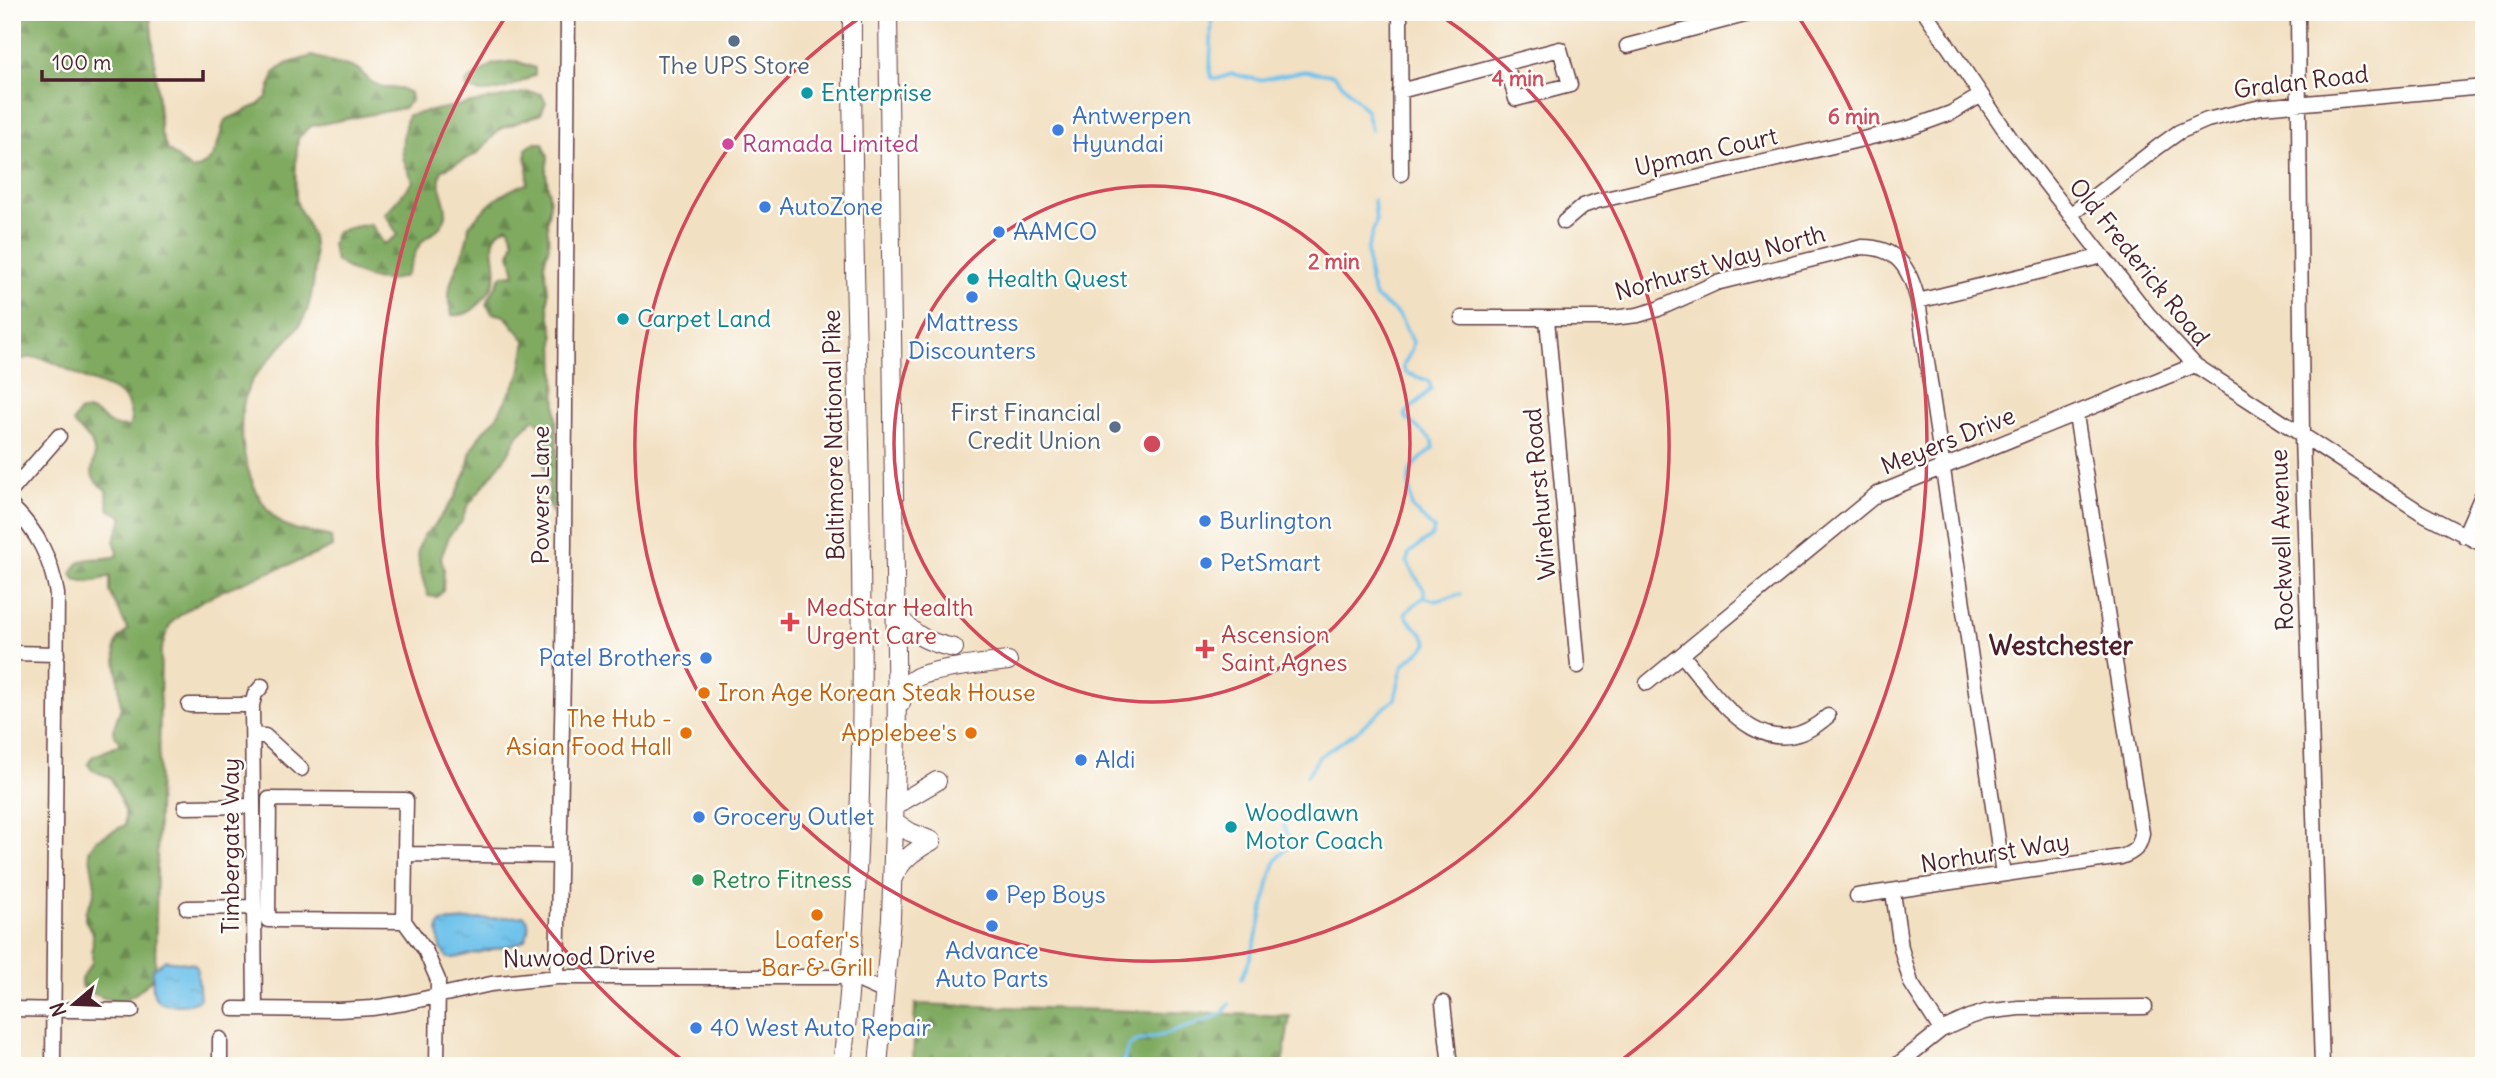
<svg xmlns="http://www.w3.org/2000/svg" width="2496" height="1078" font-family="Delius,sans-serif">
  <defs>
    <pattern id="forest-firs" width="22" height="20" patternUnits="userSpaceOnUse" patternTransform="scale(1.75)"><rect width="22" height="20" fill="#7faa61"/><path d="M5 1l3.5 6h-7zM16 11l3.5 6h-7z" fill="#6a8a50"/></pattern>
    <pattern id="water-ripples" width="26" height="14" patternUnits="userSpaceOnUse" patternTransform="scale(1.75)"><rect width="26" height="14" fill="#6fc2eb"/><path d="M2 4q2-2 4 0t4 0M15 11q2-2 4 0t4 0" fill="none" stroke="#62a6ca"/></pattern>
  </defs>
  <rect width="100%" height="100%" fill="#fdfcf7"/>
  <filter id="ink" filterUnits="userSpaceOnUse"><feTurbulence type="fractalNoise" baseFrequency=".0143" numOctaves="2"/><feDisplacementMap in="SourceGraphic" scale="14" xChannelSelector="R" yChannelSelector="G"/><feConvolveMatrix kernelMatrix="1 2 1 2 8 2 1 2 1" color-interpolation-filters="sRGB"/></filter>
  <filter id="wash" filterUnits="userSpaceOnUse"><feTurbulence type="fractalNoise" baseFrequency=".00686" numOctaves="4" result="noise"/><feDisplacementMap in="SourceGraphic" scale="28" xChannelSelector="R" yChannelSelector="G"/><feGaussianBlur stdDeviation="1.57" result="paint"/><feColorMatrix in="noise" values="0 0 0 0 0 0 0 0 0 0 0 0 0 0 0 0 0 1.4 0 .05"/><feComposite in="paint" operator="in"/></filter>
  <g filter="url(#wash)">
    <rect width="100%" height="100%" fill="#f2e0c2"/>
    <!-- forest -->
    <path fill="url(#forest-firs)" stroke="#646446" stroke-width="2" d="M12,12h138l11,121 6,16 25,21c28,-8 24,-27 33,-50l33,-15 9,-8 7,-24 12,-9 26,-8 46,13 13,13 13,6h16l10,5 1,8 -7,7 -93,18 -13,12c-2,19 -3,40 -2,59 0,12 11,22 14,33 8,23 5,51 -1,74 -6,29 -42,52 -57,77 -23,37 -6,115 28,141 14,11 35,9 51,15l1,10c-49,24 -120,39 -159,74 -6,6 -9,21 -12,30l-6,323c-22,30 -43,34 -74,12v-7l11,-16 1,-30 -8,-13v-8l8,-14 2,-12 -6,-36 7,-10 29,-15v-14l-14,-33 -19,-8 -4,-6 4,-7 27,-12v-5l-5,-4 -1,-6 8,-23 -6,-59 4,-10 9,-8 -18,-38v-16c-13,5 -22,8 -35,3l-3,-5c5,-22 29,-12 45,-18l1,-4 -4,-11 9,-24 -14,-8 -3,-19c-27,-19 -5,-24 -14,-46 -4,-9 -14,-13 -19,-22l6,-10c15,-5 22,6 34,14l16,1 3,-7c-2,-6 -3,-16 -7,-21 -9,-10 -27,-15 -39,-20 -21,-9 -48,-32 -71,-16l-3,16z
      M516,61l19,7v7c-19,10 -49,25 -69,12v-5l27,-18z
      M529,92l12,2 5,8 -5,12 -41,15 -23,25 -35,16c-7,17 4,27 4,43 -1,18 -20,20 -27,33 -6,9 -8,21 -14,30 -25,10 -48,0 -69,-15l-4,-16 4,-12c11,-7 22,-6 35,-9l13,20 14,-9 -13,-21 28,-32c-2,-8 -7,-14 -9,-21 -4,-15 0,-33 4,-46z
      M534,143h9l5,14 -2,15 4,31 -3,18 2,25 -5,18 4,25v19l6,28 4,159 -6,17 -4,-9 1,-19 -9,-35 7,-8v-10l-13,-12 -16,16 -10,19 -41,53 -6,16 -11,11 -9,24 3,11 -1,22 -6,6 -9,-1 -9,-29 -1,-18 6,-14 10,-9 21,-29 11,-24 5,-23 12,-19 12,-11 25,-46 6,-33 -21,-25 -13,-3 -6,-9 16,-29 13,-1 -5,-20 4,-14 -6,-14c-26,11 -9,32 -13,53 -3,11 -10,18 -18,27 -7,7 -15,10 -25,9 -12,-37 16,-55 17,-90 17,-18 33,-35 58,-41 3,-13 -2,-22 -1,-35z
      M915,1004l375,12 -8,50h-369z"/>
    <!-- water -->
    <path fill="url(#water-ripples)" stroke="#5c708b" stroke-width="2" d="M524,916c7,5 4,15 2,23l-9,5 -63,14h-6l-8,-10 -2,-21 4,-5z
      M165,960l29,4 3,4 3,31c-8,6 -16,6 -26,6 -26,0 -21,-17 -21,-36z"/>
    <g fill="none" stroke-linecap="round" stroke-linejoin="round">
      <!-- stream -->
      <path stroke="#6fc2eb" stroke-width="3.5" d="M1212,12l-2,60 2,6 5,1 15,-5 27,6 45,-9 30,4 32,35 5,20
        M1424,597l12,4 25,-7
        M1307,776l12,-19 38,-26 38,-32 8,-34 25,-21c-3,-13 -19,-18 -23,-31l19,-16v-7l-17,-27 2,-10 23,-17 2,-7 -22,-21c-4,-38 -9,-34 21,-60v-7l-27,-23 -1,-4 26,-25 -2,-8 -23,-8 -3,-6 9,-19 1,-6 -14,-27 -24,-18 -5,-15 -3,-32 9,-28 -2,-22
        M1241,979c19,-38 20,-72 32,-111 3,-12 14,-16 17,-27l-6,-14 1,-11
        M1122,1066l6,-19 6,-5 33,-8 50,-18 6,-3 6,-9"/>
    </g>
  </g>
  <g filter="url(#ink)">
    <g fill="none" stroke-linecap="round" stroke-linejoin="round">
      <defs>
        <path id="minor" d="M1400,12l1,162
          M1925,12l86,127 137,175 47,51 225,147 64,33
          M2298,12l4,424 20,630
          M1627,46l129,-34
          M1400,91l160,-42 10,36 -54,14 -10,-36
          M2070,215l88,-68 21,-15 28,-12 54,-13 223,-20
          M1564,222l19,-16 14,-5 313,-73 41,-15 29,-17
          M1462,318h150l26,-3 20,-6 58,-26 146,-36c36,0 48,22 56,54
          M1547,319l31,347
          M12,490l47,-54
          M12,507c26,25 39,52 45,87l-4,472
          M2464,536l20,-45
          M12,653l45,1
          M1683,656c36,44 82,116 145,60
          M1647,683l230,-189 318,-129
          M189,705h63
          M253,735l12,1 36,33
          M185,807l68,-1
          M405,854l1,-54 -137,-1 -1,121 136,1 1,-67 153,2
          M2003,874l-85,-573 185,-45
          M1893,892l8,56 10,35 30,47
          M1857,896l264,-39c14,-5 19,-10 21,-24l-66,-418
          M187,908l67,-1
          M404,921l21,29 13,30 -1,86
          M557,977l6,-303 5,-662
          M1443,1003l7,63
          M12,1009l120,2
          M234,1009l105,1 33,-2 33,-5 86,-19 66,-7h294l34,15
          M255,1009l-3,-304 3,-11 7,-8
          M220,1066v-27
          M1896,1066l45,-36 29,-13 15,-5 34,-4 126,-1"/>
        <path id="major" d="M896,614c19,22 30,28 58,34
          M901,703c1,-11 4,-18 13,-24 17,-11 72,-15 94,-18
          M896,805l41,-24
          M895,822l15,10 22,9
          M893,878c9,-19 21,-27 39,-37
          M842,1066c39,-350 8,-703 10,-1054
          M878,1066l13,-148 6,-184 -9,-722"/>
      </defs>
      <!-- minor casing -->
      <use href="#minor" stroke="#633c42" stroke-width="17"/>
      <!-- major casing -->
      <use href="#major" stroke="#633c42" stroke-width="20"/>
      <!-- minor -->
      <use href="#minor" stroke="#fff" stroke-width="14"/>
      <!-- major -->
      <use href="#major" stroke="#fff" stroke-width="18"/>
    </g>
  </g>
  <!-- distance rings -->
  <g fill="none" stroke="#d1495b" stroke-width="3.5">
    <circle cx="1152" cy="444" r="258"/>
    <path d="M1437 13A517 517 0 1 1 867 13"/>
    <path d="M686 1063A775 775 0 0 1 506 16M1798 16A775 775 0 0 1 1618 1063"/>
  </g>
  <!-- markers -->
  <g fill="#5c6f8a" stroke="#fdfcf7" stroke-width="2.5">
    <circle cx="734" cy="41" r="7"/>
    <circle cx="1115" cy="427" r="7"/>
  </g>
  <g fill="#0f9aa8" stroke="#fdfcf7" stroke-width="2.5">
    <circle cx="807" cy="93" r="7"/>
    <circle cx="973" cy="279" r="7"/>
    <circle cx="623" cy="319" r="7"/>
    <circle cx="1231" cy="827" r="7"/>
  </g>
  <g fill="#3f7fe0" stroke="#fdfcf7" stroke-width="2.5">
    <circle cx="1058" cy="130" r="7"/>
    <circle cx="765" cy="207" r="7"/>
    <circle cx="999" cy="232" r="7"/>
    <circle cx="972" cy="297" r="7"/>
    <circle cx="1205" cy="521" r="7"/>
    <circle cx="1206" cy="563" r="7"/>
    <circle cx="706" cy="658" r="7"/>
    <circle cx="1081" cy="760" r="7"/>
    <circle cx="699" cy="817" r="7"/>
    <circle cx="992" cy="895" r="7"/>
    <circle cx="992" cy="926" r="7"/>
    <circle cx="696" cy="1028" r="7"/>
  </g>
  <circle fill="#d1479c" stroke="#fdfcf7" stroke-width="2.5" cx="728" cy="144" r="7"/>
  <g fill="#e0444e" stroke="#fdfcf7" stroke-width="2.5">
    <path d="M786.5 611.5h7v7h7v7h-7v7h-7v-7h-7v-7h7z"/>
    <path d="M1201.5 638.5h7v7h7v7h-7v7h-7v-7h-7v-7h7z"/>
  </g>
  <g fill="#e8710a" stroke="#fdfcf7" stroke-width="2.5">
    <circle cx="704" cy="693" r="7"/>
    <circle cx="686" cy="733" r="7"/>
    <circle cx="971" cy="733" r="7"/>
    <circle cx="817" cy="915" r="7"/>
  </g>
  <circle fill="#2e9e5b" stroke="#fdfcf7" stroke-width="2.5" cx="698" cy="880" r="7"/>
  <g text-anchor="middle" stroke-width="5" stroke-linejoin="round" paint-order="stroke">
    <!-- service labels -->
    <g font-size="24" fill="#4e5e75" stroke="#fdfcf7">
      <text x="734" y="74">The UPS Store</text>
      <text x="1101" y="421" text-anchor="end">First Financial<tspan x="1101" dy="28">Credit Union</tspan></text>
    </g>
    <!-- street labels -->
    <g font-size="24" fill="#4a1f2b" stroke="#fdfcf7">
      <text transform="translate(2301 82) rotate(-7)" y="8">Gralan Road</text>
      <text transform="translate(1706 152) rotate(-13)" y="8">Upman Court</text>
      <text transform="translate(2139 262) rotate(51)" y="8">Old Frederick Road</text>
      <text transform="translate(1720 263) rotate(-16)" y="8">Norhurst Way North</text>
      <text transform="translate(834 435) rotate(-91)" y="8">Baltimore National Pike</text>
      <text transform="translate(1948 441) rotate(-22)" y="8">Meyers Drive</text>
      <text transform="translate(1540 494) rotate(-95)" y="8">Winehurst Road</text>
      <text transform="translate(541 495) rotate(-90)" y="8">Powers Lane</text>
      <text transform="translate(2282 540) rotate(-92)" y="8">Rockwell Avenue</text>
      <text transform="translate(231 846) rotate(-90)" y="8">Timbergate Way</text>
      <text transform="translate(1995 853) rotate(-9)" y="8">Norhurst Way</text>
      <text transform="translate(579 957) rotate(-2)" y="8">Nuwood Drive</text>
    </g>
    <!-- culture labels -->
    <g font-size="24" fill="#0d838f" stroke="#fdfcf7" text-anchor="start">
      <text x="821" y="101">Enterprise</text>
      <text x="987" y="287">Health Quest</text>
      <text x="637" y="327">Carpet Land</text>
      <text x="1245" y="821">Woodlawn<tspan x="1245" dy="28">Motor Coach</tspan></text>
    </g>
    <!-- shop labels -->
    <g font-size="24" fill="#366cbe" stroke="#fdfcf7" text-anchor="start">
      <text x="1072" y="124">Antwerpen<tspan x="1072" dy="28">Hyundai</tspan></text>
      <text x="779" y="215">AutoZone</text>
      <text x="1013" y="240">AAMCO</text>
      <text x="972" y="331" text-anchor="middle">Mattress<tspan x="972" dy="28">Discounters</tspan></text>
      <text x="1219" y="529">Burlington</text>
      <text x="1220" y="571">PetSmart</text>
      <text x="692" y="666" text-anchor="end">Patel Brothers</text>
      <text x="1095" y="768">Aldi</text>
      <text x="713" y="825">Grocery Outlet</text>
      <text x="1006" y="903">Pep Boys</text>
      <text x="992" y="959" text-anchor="middle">Advance<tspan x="992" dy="28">Auto Parts</tspan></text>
      <text x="710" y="1036">40 West Auto Repair</text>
    </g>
    <!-- hotel labels -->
    <g font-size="24" fill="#b23c85" stroke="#fdfcf7" text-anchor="start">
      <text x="742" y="152">Ramada Limited</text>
    </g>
    <!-- health labels -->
    <g font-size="24" fill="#be3a42" stroke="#fdfcf7" text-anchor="start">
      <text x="806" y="616">MedStar Health<tspan x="806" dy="28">Urgent Care</tspan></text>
      <text x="1221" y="643">Ascension<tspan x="1221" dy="28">Saint Agnes</tspan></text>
    </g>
    <!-- food labels -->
    <g font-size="24" fill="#c56008" stroke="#fdfcf7" text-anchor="end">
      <text x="718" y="701" text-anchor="start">Iron Age Korean Steak House</text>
      <text x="672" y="727">The Hub -<tspan x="672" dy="28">Asian Food Hall</tspan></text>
      <text x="957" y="741">Applebee's</text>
      <text x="817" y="948" text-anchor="middle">Loafer's<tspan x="817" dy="28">Bar &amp; Grill</tspan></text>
    </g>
    <!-- leisure labels -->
    <g font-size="24" fill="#27864d" stroke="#fdfcf7" text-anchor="start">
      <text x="712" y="888">Retro Fitness</text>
    </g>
    <!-- neighbourhood labels -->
    <g font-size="26" font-weight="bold" fill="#4a1f2b" stroke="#fdfcf7">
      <text x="2061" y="655">Westchester</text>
    </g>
  </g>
  <circle cx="1152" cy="444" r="10" fill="#d1495b" stroke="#fdfcf7" stroke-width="3.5"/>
  <g font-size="21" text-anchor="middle" font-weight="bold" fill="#d1495b" stroke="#fdfcf7" stroke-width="5" stroke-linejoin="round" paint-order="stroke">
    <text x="1518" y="86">4 min</text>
    <text x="1854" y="124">6 min</text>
    <text x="1334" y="269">2 min</text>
  </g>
  <!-- margin -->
  <rect width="2496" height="1078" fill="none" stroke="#fdfcf7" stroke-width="42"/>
  <!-- north arrow -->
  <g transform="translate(74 1004) rotate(251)" stroke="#fdfcf7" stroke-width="5" paint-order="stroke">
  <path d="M0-5L12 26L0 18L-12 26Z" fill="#4a1f2b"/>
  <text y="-10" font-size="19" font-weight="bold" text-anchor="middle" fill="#4a1f2b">N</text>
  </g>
  <!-- scale -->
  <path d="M42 70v10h161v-10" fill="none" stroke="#4a1f2b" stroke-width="3.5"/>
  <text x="52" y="70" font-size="21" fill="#4a1f2b" stroke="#fdfcf7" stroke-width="5" paint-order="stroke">100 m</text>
</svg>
